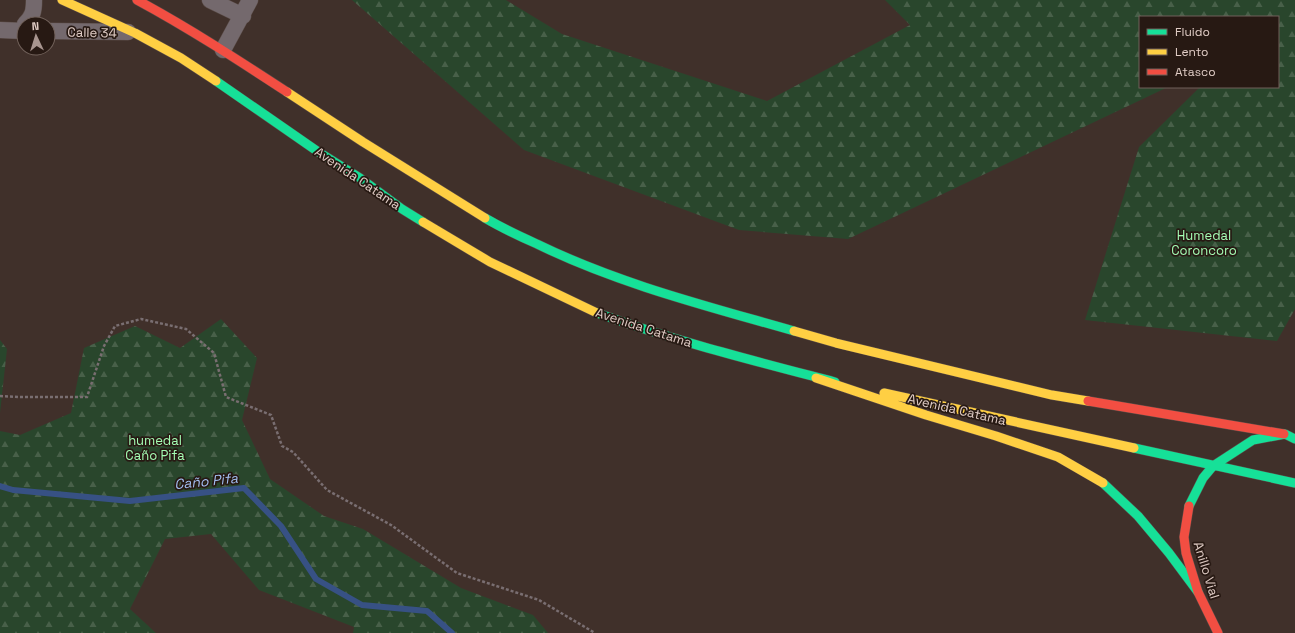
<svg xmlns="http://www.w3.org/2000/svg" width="1295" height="633" font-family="'Space Grotesk',sans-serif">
  <defs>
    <pattern id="forest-firs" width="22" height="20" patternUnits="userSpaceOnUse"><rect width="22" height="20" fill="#29462c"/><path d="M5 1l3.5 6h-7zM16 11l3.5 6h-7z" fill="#486049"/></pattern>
  </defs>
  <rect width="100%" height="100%" fill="#40302a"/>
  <!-- forest -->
  <path fill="url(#forest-firs)" d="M352,0h154l56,34 205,67 143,-76 -25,-25h410v309l-18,32 -192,-21 54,-173 61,-60h78v-70h-138v70h28l-320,152 -109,-9 -215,-80z
    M221,319l36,39 -15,62 28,59 54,37 39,13 98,59 72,27 15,18h-195l1,-6 -95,-37 -48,-56 -46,5 -35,70 26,24h-156v-202l20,4 51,-22 13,-65 51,-22 45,22z
    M0,340l7,9 -7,64z"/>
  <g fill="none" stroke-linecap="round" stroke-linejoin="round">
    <!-- stream -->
    <path stroke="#375184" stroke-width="6" d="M0,486l13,4 117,11 114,-13 37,38 35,53 46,26 65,6 25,22"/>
    <defs>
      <path id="street" d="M210,0l33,16
        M25,24c8,-8 9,-13 9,-24
        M0,30l24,1
        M48,31l80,1
        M223,50l27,-50"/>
      <path id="fast" d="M216,81l101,70 43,27 42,31 21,13
        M485,218c17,10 34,18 52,26 82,40 170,62 257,87
        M597,313c78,28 158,48 238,69
        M1134,448l161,35
        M1103,483l35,33 31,37 29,39
        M1189,506l14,-28 10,-12 40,-26 32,-6 10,5"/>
      <path id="slow" d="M62,0l73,33 46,25 35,23
        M287,92l76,50 122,76
        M423,222l67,40 107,51
        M794,331l42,12 216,52 36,6
        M816,378l110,37 70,21 62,21 45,26
        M884,393l250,55"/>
      <path id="jam" d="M137,0c52,28 101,60 150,92
        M1088,401l196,33
        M1189,506l-5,31 2,16 12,39 20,41"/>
    </defs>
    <!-- street casing -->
    <use href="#street" stroke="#5b4d48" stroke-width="17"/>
    <!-- fast casing -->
    <use href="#fast" stroke="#5b4d48" stroke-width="10"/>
    <!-- slow casing -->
    <use href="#slow" stroke="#5b4d48" stroke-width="10"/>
    <!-- jam casing -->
    <use href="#jam" stroke="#5b4d48" stroke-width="10"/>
    <!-- path -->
    <path stroke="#796e71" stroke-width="2.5" stroke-dasharray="3 2" stroke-linecap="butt" d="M0,396l19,1h68l17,-51 11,-20 26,-7 45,10 28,24 12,44 45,18 11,31 11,6 34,38 64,35 66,48 82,27 56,33"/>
    <!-- street -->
    <use href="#street" stroke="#74696d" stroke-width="16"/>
    <!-- fast -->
    <use href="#fast" stroke="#16e098" stroke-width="9"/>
    <!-- slow -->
    <use href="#slow" stroke="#ffcf43" stroke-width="9"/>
    <!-- jam -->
    <use href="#jam" stroke="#f24e42" stroke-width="9"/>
  </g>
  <g text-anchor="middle" stroke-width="3.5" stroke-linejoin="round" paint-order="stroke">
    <!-- street labels -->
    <g font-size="13" fill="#e0ccc5" stroke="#271913">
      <text transform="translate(92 32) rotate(1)" y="5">Calle 34</text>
      <text transform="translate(358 178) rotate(34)" y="5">Avenida Catama</text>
      <text transform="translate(644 327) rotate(18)" y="5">Avenida Catama</text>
      <text transform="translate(957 409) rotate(13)" y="5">Avenida Catama</text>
      <text transform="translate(1207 570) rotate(73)" y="5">Anillo Vial</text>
    </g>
    <!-- park labels -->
    <g font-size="13" fill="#a4fdb4" stroke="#271913">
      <text x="1204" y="240">Humedal<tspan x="1204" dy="15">Coroncoro</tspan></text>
      <text x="155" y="445">humedal<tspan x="155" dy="15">Caño Pifa</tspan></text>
    </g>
    <!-- water labels -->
    <g font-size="14" font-style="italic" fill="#a4bff2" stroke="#271913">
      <text transform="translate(206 481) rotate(-6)" y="5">Caño Pifa</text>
    </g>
  </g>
  <!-- legend -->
  <rect x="1139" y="16" width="140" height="72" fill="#271913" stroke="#71615a"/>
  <rect x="1147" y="29" width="20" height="6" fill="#16e098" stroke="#71615a"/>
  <text x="1175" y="36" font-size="12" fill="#e0ccc5">Fluido</text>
  <rect x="1147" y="49" width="20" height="6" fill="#ffcf43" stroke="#71615a"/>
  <text x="1175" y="56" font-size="12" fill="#e0ccc5">Lento</text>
  <rect x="1147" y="69" width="20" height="6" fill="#f24e42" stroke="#71615a"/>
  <text x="1175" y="76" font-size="12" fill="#e0ccc5">Atasco</text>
  <!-- north arrow -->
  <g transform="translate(36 36) rotate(356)"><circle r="19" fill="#271913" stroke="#71615a"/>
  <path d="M0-3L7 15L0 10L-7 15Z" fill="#a8958f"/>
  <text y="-6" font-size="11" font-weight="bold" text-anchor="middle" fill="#e0ccc5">N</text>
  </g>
</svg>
